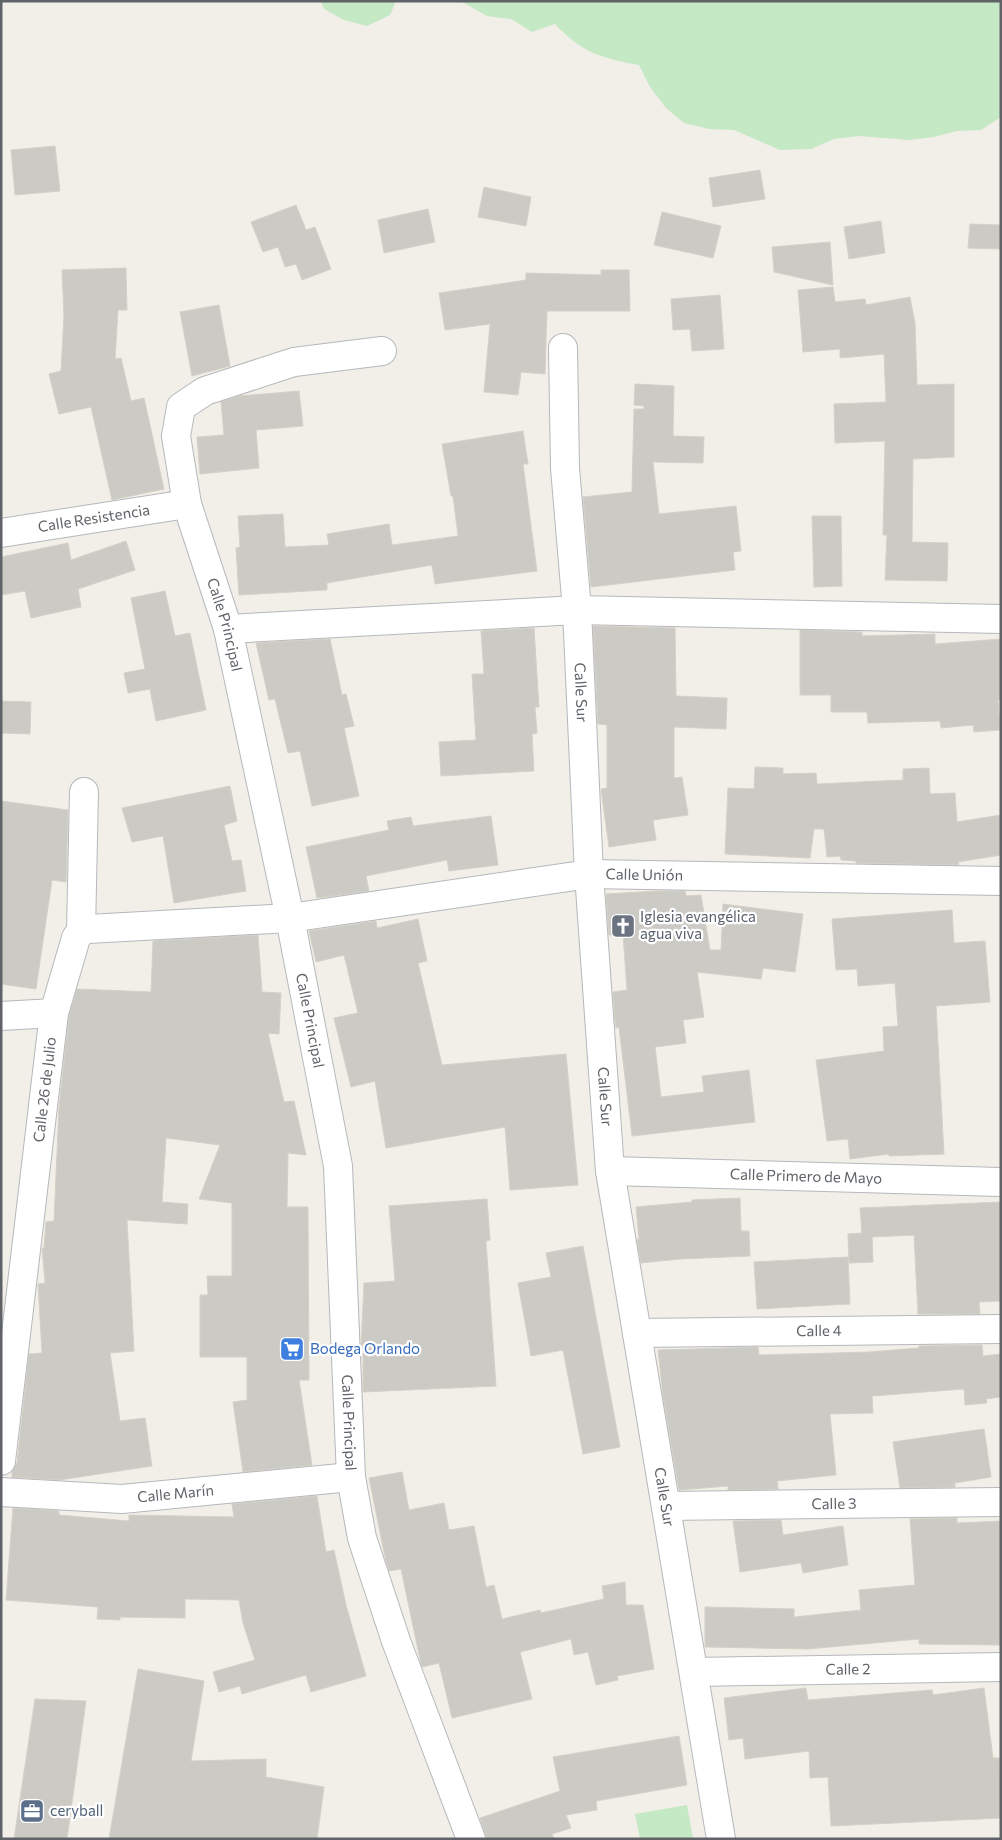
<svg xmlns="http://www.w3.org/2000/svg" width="1002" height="1840" font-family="Commissioner,sans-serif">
  <rect width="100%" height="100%" fill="#f1efe8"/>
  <!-- green -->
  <path fill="#c5e8c5" d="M321,1h75l-6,14 -23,11 -23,-6 -20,-11z
    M458,1h543v116l-20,13 -24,1 -23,6 -25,3 -50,-4 -25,3 -23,10 -31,1 -46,-20 -25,-1 -25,-6 -18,-15 -16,-21 -11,-22c-39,-7 -56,-12 -84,-41l-23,8 -21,-13 -24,-3 -21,-12z
    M687,1805l6,34h-53l-5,-25z"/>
  <!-- building -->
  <path fill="#cccac5" stroke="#d6d1c6" d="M55,146l5,45 -45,4 -4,-45z
    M760,170l5,29 -52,8 -4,-29z
    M484,187l47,10 -5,29 -48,-9z
    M296,205l10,25 9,-3 16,42 -29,11 -6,-16 -11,3 -7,-20 -15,5 -12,-30z
    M428,209l7,33 -51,11 -6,-33z
    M662,212l59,14 -8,32 -59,-13z
    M881,221l4,32 -36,6 -5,-32z
    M970,224l31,1v24l-33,-1z
    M830,242l3,43 -59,-13 -2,-25z
    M126,268l1,42h-9l-3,49 6,-1 10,43 13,-3 20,91 -52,11 -21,-93 -32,7 -10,-40 12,-3 3,-56 -2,-45z
    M601,270h28l1,41h-83l-2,63 -24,-2 -3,23 -34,-3 6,-68 -45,6 -6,-37 87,-13v-7l75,2z
    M833,287l2,15 30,-3 1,6 44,-8 5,26 2,62 37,-1v73l-41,2 -1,83 36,1 -1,38 -62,-1 2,-45h-4l2,-94 -50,2 -1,-39 52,-2 -2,-48 -44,4v-9l-37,3 -5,-62z
    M720,295l4,54 -32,2 -2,-22 -17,1 -2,-31z
    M219,305l11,61 -38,10 -12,-64z
    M635,384l39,2 -1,50 31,1 -1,26 -50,-1 6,52 77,-8 5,45 -8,1 2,18 -144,17 -8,-90 49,-5 2,-83h10v-3l-10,-1z
    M299,391l4,35 -47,4 3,38 -59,6 -3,-37 27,-2 -3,-33 18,-6z
    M523,431l5,33h-5l14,107 -102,13 -3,-19 -105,18v7l-88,5 -3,-47 4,-1 -2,-31 45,-2 2,33 44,-2 -2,-11 62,-10 3,21 66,-9 -5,-40h-2l-9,-52z
    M812,516h29l1,70 -28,1z
    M126,541l9,29 -57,19 3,18 -50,11 -6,-27 -24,4v-38l67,-14 3,17z
    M165,591l10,45 15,-3 16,77 -50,11 -6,-32 -22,4 -4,-20 21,-4 -14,-71z
    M593,626l82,2 1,68 51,2 -1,31 -52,-2v51l8,-1 6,38 -35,5 3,20 -47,7 -8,-58 6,-1v-63l-9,-1z
    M534,628l5,79h-4l2,26 -5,1 2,37 -93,5 -2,-34 37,-2 -4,-66h12l-3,-43z
    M800,630l62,2v4l73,-2v10l66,-5v61h-3l2,30 -26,2 -1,-7 -32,3 -1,-7 -72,2 -1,-11h-36v-17h-31z
    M330,639l12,56 4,-1 8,32 -10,2 15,68 -47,10 -12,-55 -12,2 -13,-54 -6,1 -13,-57z
    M1,701l30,1 -1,32 -29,-1z
    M755,767l28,1v6l33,-1 1,11 86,-4v-11l26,-1 1,26 25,-1 2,29 44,-7v40l-43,7 1,3 -103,-2v-2l-15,-1 -1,-4 -13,1 -3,-28h-10l-4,29 -85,-4 3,-66 26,1z
    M230,786l7,35 -13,4 8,36 9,-1 5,31 -72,12 -11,-67 -31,6 -10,-34z
    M1,801l67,9 -2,72 -14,-2 -16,109 -35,-5z
    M491,816l7,49 -49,6 -2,-11 -81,16 3,15 -52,7 -11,-51 83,-17 -2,-9 24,-4 2,9z
    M657,891h28l1,5 15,-1 9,55h11l2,-46 80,10 -8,58 -32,-4 -2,11 -64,-7 7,45 -21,3 3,23 -31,4 6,50 43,-5 -2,-16 47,-6 6,52 -123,14 -13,-109 -3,1 -1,-7 -2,-29 14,-2 -4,-56 -14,1 -3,-41z
    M952,910l2,33 31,-2 5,61 -54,4 8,148 -55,2v-2l-39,5 -2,-20 -21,2 -11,-81 68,-9 -1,-24 15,-1 -3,-43 -37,3 -1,-17 -21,1 -4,-51z
    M418,919l9,42 -9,2 24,102 124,-11 12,131 -68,5 -5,-63 -119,21 -11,-67 -24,6 -17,-69 24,-5 -14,-58 -28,7 -7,-31 67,-10 1,7z
    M258,935l4,57 19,1 -2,41 -11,-1 16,69 10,-1 12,54 -18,-2 -1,54h21l1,173h-10l13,85 -69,7 -10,-70 14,-2v-43h-47v-62h8l-1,-19h25v-73l-33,-4 21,-54 -54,-7 -4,64 26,2 -1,20 -60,-4 7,131 -24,2 10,68 25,-3 7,48 -93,14 -47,-3v-5l5,-9 12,-109 13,-1 -4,-69 7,-1 -3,-35h2l2,-26 8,-1 5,-114 10,-91 8,-27 74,3 2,-51z
    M740,1198l1,33h8l1,25 -70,3 -39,4 -4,-23 2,-1 -3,-32 56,-5v-2z
    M487,1199l3,41 -4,1 10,145 -133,6v-45h-2l3,-64 31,-2 -6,-75z
    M1001,1202v99l-22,1 1,12h-62l-4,-79 -42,2 1,25 -24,1 -1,-29 14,-1 -2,-25z
    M583,1246l37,201 -37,7 -20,-104 -32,6 -13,-73 33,-6 -5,-24z
    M848,1257l2,47 -93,5 -3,-47z
    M982,1345l1,11 18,-2v43l-15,2 1,4 -22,2 -1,-16 -92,7 1,17 -43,1 6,61 -59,6 1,8 -50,1v-4l-49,4 -16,-94 -5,-46 100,-3 1,8 110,-3 50,-4v-2z
    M984,1429l7,48 -36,6v4l-55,1 -7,-46z
    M402,1472l7,38 35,-7 5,27 25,-4 12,61 8,-2 8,34 38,-9 1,3 63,-14 -2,-13 23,-4 1,23h17l11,64 -37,7 1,4 -22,5 -8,-33 -14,3 -3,-16 -51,13 12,47 -80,19 -13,-55 -17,4 -1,-3 -20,-95 -12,2 -4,-14 -16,-79z
    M317,1496l9,56 8,-2 12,55 20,71 -55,16 -5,-17 -64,19 -2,-8 -21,6 -6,-20 42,-12 -12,-37 -4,-23 -54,-1v19l-65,-1v3l-23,-1 1,-12 -92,-7 7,-92 46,3v4l70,6v-6l105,2 -2,-13z
    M957,1518v5l44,-2v124l-82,-1v-5l-111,10 -103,-2v-40l89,2v8l67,-7 -2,-20 56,-5 -5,-66z
    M781,1520l2,15 60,-9 5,39 -45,8 -2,-10 -61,9 -7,-51z
    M138,1669l66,12 -13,80 75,-2v18l58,10 -7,52h-208z
    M806,1688l2,12 124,-10 1,5 51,-7 9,70h7l1,60 -170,8 -3,-49 -18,1 -1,-27 -64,8 -2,-21 -14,2 -5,-42z
    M35,1699l51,2 -19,138h-53z
    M679,1736l8,49 -91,16 1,9 -31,5 5,13 -19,6 2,5h-67l-7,-21 80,-27 -7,-34z"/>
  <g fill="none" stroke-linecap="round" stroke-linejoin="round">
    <defs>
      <g id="minor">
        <path id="s1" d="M563,348l2,120 12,142 12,264 21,297 111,668"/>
        <path id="s2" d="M382,351l-88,11 -89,29 -24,16 -5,29 11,68 41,125 62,289 48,248 13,311 11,61 34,103 75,198"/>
        <path id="s3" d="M1,533l186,-29"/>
        <path d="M228,629l349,-19 424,9"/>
        <path d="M81,931l3,-139"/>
        <path d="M1,1016l53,-3"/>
        <path id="s4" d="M610,1171l391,11"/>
        <path id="s5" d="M637,1333l364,-4"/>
        <path id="s6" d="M1,1461l53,-448 22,-75 5,-7 7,-2 202,-11 299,-44 412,7"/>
        <path id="s7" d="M1,1492l121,7 229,-22"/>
        <path id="s8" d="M666,1506l335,-4"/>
        <path id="s9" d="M694,1672l307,-5"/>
      </g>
    </defs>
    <!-- minor casing -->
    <use href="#minor" stroke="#b5b8bc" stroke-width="30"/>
    <!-- minor -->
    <use href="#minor" stroke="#fff" stroke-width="28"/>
  </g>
  <!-- icons -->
  <defs>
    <symbol id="church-square" viewBox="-11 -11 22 22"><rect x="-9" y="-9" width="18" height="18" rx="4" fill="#6b7280" stroke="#fff"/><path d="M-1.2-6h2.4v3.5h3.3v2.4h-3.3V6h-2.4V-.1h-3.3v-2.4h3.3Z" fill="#fff"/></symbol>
    <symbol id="supermarket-square" viewBox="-11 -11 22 22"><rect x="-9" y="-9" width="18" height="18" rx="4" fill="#3f7fe0" stroke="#fff"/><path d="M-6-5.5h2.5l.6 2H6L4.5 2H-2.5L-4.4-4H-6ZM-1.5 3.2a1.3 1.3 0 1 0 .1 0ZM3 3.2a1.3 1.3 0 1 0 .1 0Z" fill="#fff"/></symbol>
    <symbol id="office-square" viewBox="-11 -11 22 22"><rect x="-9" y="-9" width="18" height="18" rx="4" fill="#5c6f8a" stroke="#fff"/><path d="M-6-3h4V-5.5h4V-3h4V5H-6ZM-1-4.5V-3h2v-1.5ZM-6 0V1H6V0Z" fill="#fff"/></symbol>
  </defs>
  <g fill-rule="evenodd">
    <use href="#church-square" x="609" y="912" width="28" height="28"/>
    <use href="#supermarket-square" x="278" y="1335" width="28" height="28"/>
    <use href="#office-square" x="18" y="1797" width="28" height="28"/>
  </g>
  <g text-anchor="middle" stroke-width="4.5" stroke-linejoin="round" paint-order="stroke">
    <!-- street labels -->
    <g font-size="15" fill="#5f6368" stroke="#fff">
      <text dy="5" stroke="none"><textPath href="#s3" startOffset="94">Calle Resistencia</textPath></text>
      <text dy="5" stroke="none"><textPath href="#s2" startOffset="436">Calle Principal</textPath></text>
      <text dy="5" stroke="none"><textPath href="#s1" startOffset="345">Calle Sur</textPath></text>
      <text dy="5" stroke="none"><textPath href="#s6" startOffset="1105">Calle Unión</textPath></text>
      <text dy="5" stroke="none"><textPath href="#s2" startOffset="841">Calle Principal</textPath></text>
      <text dy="5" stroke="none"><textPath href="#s6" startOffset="374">Calle 26 de Julio</textPath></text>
      <text dy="5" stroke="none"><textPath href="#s1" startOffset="750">Calle Sur</textPath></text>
      <text dy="5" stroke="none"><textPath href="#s4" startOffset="196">Calle Primero de Mayo</textPath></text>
      <text dy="5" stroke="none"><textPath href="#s5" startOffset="182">Calle 4</textPath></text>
      <text dy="5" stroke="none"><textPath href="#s2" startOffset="1246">Calle Principal</textPath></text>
      <text dy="5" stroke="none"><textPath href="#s7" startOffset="175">Calle Marín</textPath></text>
      <text dy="5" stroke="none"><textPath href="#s1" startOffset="1155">Calle Sur</textPath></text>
      <text dy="5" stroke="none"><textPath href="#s8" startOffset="168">Calle 3</textPath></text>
      <text dy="5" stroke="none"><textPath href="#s9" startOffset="154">Calle 2</textPath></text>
    </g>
    <!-- worship labels -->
    <g font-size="15" fill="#5b616d" stroke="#fff" text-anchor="start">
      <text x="640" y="922">Iglesia evangélica<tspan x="640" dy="17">agua viva</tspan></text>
    </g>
    <!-- shop labels -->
    <g font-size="15" fill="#366cbe" stroke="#fff" text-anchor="start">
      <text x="310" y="1354">Bodega Orlando</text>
    </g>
    <!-- service labels -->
    <g font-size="15" fill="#4e5e75" stroke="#fff" text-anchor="start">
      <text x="50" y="1816">ceryball</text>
    </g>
  </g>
  <!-- border -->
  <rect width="1002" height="1840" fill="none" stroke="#5f6368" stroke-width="5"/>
</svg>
